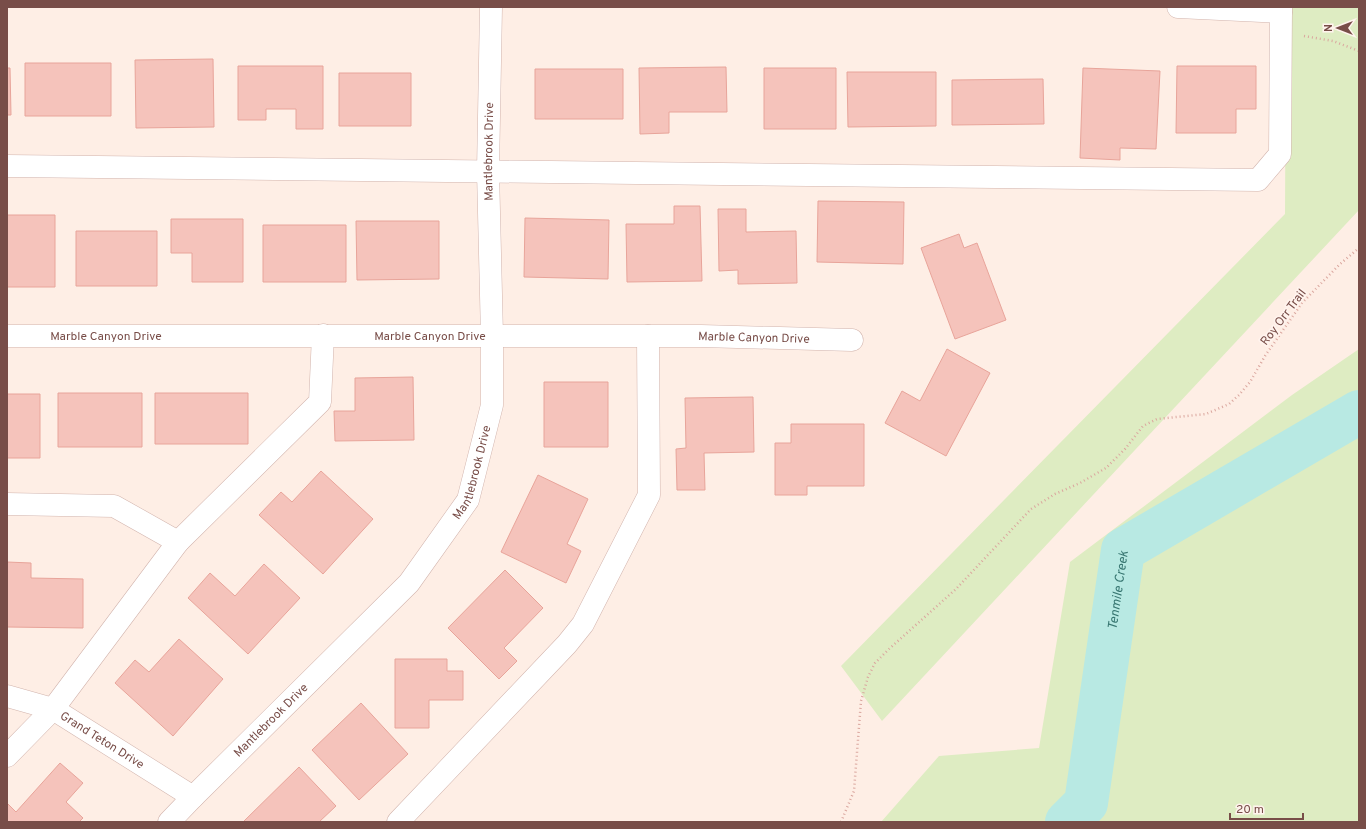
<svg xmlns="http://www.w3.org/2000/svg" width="1366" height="829" font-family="Overpass,sans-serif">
  <rect width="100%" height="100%" fill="#feeee5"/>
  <!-- green -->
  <path fill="#deecc2" d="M1286,7h73v203l-477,511 -41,-55 444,-452z
    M1359,349v473h-478l58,-66 100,-8 31,-186 222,-167z"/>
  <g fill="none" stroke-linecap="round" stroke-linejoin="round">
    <!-- river -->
    <path stroke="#b8e9e3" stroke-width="44" id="s1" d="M1067,822l19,-19 37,-253 236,-138"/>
  </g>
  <!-- building -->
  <path fill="#f5c3bb" stroke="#e8a49a" d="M213,59l1,68 -78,1 -1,-68z
    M25,63h86v53h-86z
    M238,66h85v63h-27v-20h-30v11h-28z
    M1177,66h79v43h-20v24h-60z
    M726,67l1,45h-58v21l-29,1 -1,-66z
    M7,68h3l1,47h-4z
    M764,68h72v61h-72z
    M1083,68l77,3 -4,78 -36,-1v12l-40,-2z
    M535,69h88v50h-88z
    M847,72h89v54l-88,1z
    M339,73h72v53h-72z
    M1043,79l1,45 -92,1v-45z
    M818,201l86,1 -1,62 -86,-2z
    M674,206h26l2,75 -75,1 -1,-58h48z
    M718,209h28v23l50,-1 1,52 -59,1v-14l-19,1z
    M7,215h48v72h-48z
    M525,218l84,2 -1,59 -84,-2z
    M171,219h72v63h-51v-29h-21z
    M356,221h83v58l-82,1z
    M263,225h83v57h-83z
    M76,231h81v55h-81z
    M959,234l5,14 13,-5 29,77 -51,19 -34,-91z
    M947,349l43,24 -44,83 -61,-33 17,-32 18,10z
    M413,377l1,63 -79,1 -1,-30h21v-33z
    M544,382h64v65h-64z
    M58,393h84v54h-84z
    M155,393h93v51h-93z
    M7,394h33v64h-33z
    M753,397l1,55 -50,1 1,37h-28l-1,-41 10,-1 -1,-50z
    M791,424h73v62h-57v9h-32v-52h16z
    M321,471l52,48 -50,55 -64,-59 22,-23 11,10z
    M538,475l50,24 -21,45 14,7 -15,32 -65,-31z
    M7,562l24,1v15l52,1v49l-76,-1z
    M264,564l36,34 -52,56 -60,-56 22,-25 25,23z
    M505,570l38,38 -39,40 13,13 -18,18 -51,-51z
    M179,639l44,40 -50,57 -58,-53 20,-23 14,12z
    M395,659h52v12h16v29h-34v28h-34z
    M361,703l47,51 -49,46 -47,-50z
    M60,763l23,20 -17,19 17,16 -4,4h-72v-19l9,9z
    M299,767l37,39 -17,16h-76z"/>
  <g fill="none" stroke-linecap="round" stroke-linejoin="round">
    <defs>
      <g id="minor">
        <path d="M1178,7l103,5"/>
        <path d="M7,166l1251,14 22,-26 1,-147"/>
        <path id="s2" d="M7,336h694l151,4"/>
        <path d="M7,504l107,2 64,36"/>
        <path id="s3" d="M7,696l46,13 140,88"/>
        <path d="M7,756l46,-47 125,-167 142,-140 3,-67"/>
        <path id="s4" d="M169,822l24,-25 216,-214 59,-83 24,-95v-69l-4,-165 3,-164"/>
        <path d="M398,822l169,-178 16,-20 66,-129 -1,-159"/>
      </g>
    </defs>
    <!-- minor casing -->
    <use href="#minor" stroke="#d2b4ad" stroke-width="23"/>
    <!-- path -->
    <path stroke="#daa69e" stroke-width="2.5" stroke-dasharray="1 3" stroke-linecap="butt" d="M1304,36l29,5 26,10
      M841,822l13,-31 7,-90 7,-24 7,-14 14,-14 67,-60 75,-80 24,-15 25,-11 26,-15 19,-19 18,-23 14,-7 49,-5 23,-10 10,-9 11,-13 15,-26 37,-53 38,-39 19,-16"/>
    <!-- minor -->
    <use href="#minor" stroke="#fff" stroke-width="22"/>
  </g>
  <g text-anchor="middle" stroke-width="3.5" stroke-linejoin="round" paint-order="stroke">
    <!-- street labels -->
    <g font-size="12" fill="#784d48" stroke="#fff3ed">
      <text dy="4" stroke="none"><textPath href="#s4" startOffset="792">Mantlebrook Drive</textPath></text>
      <text transform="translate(1283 317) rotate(-53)" y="4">Roy Orr Trail</text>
      <text dy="4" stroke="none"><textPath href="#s2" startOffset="99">Marble Canyon Drive</textPath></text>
      <text dy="4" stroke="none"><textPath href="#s2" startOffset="423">Marble Canyon Drive</textPath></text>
      <text dy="4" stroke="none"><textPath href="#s2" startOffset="747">Marble Canyon Drive</textPath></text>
      <text dy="4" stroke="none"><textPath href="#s4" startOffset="468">Mantlebrook Drive</textPath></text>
      <text dy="4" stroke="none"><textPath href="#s4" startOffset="144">Mantlebrook Drive</textPath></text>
      <text dy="4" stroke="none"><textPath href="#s3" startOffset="106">Grand Teton Drive</textPath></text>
    </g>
    <!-- water labels -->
    <g font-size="13" font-style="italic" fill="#387772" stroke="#fff3ed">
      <text dy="5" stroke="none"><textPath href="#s1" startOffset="242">Tenmile Creek</textPath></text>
    </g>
  </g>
  <!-- border -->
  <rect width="1366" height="829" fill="none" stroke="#784d48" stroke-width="16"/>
  <!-- north arrow -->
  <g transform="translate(1338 28) rotate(270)" stroke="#fff3ed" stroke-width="3" paint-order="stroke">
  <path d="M0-3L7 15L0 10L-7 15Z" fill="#784d48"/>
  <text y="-6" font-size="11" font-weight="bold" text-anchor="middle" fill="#784d48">N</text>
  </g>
  <!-- scale -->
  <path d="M1230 813v6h73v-6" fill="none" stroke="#784d48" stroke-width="2"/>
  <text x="1236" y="813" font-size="12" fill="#784d48" stroke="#fff3ed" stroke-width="3" paint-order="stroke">20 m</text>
</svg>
